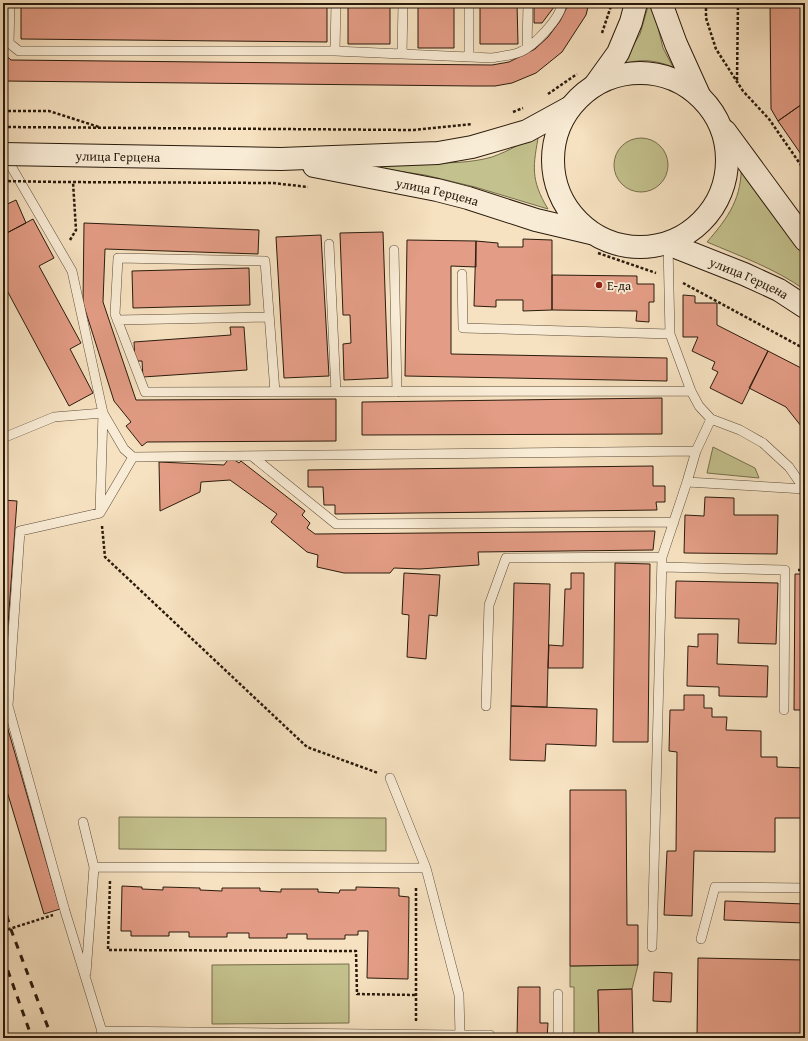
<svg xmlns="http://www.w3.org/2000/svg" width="808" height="1041" font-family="'Gentium Book Plus',serif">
  <rect width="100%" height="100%" fill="#f6e1c0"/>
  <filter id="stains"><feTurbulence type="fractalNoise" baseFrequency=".005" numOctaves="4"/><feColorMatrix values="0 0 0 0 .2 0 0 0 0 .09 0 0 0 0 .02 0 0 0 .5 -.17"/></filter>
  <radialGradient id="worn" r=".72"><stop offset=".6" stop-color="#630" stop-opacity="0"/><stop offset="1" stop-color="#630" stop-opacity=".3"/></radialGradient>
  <!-- green -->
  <path fill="#c3c18d" stroke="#766e4c" d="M649,3h3l11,45 10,19c-18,-7 -34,-9 -52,-2l19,-31z
    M539,133c-6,33 -9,46 9,76l-73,-22 -50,-12 -69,-10c24,0 48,-1 72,-2 21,0 43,0 64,-6 17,-6 32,-15 47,-24z
    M614 165a27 27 0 1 1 54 0a27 27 0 1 1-54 0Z
    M741,163l64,87v40c-29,-21 -65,-34 -98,-48 21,-24 36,-45 34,-79z
    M713,447l42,21 4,10 -52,-5z
    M119,817l267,1v33l-267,-2z
    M349,964v59l-137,1v-59z
    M638,965l-6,24 -34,1 1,48h-25v-51h-4v-21z"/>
  <!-- building -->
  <path fill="#e39c85" stroke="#2a1b0c" d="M21,3h306v39l-306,-3z
    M348,3h42v41h-42z
    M418,3h36v45h-36z
    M480,3h37l1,41h-38z
    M534,3h20v4l-12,16h-8z
    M569,3h20l-3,12 -24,37 -26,21 -24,10 -17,3h-22l-470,-5v-28l8,7 481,5 17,-3 26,-13 13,-12 12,-16z
    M770,3h35v99l-27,19 -7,-12z
    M805,102v58l-27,-39z
    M16,200l10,23 -23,12v-29z
    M33,219l21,39 -15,8 42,77 -11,6 23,44 -24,13 -66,-123v-48z
    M84,223l175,7 -1,24 -153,-5 -2,53 33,98 200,-1v42l-189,1 -5,4 -16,-20 5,-4 -17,-21 -31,-98z
    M383,232l5,146 -44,2 -1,-36 8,-1 -1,-28h-7l-3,-82z
    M321,235l8,141 -45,2 -8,-141z
    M523,239l29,1v70l-29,1v-11h-27v7l-22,-1 2,-65 22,2v4h25z
    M407,240l69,1v26l-25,-1v88l216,4v23l-262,-5z
    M249,268l1,37 -117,3 -1,-37z
    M552,275l85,1v8h17v18h-5v20l-13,-1 1,-10 -85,-1z
    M683,295l12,1v7h22v22l51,26 -26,53 -32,-16 8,-16 -6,-3 3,-7 -23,-11 6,-14h-15z
    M230,327h14l3,43 -104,7 -1,-16h-7l-1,-19 97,-7z
    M768,351l37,19v61l-19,-24 -37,-19z
    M662,398v36l-300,1v-33z
    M230,457l9,6 2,-2 64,50 -3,4 8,8 -3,5 8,6 340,-3 -2,19 -175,2 1,13 -59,4 -26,-1 -4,5h-46l-27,-6 1,-12 -11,-3 -36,-30 6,-8 -47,-34 -29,2 -1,10 -40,19 -1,-49 65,3z
    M653,466v20h12v16h-9l1,8 -322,4v-9h-11l-1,-18h-15v-17z
    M705,497l29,1v17h44l-1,39 -93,-1 1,-38 19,1z
    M3,500l14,1 -14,192z
    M615,563l35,1 -2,178h-35z
    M404,573l36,2 -3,41 -8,-1 -3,44 -19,-2 2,-42 -7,-1z
    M571,573h13l-1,95h-35l1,-23 14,1 2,-57h6z
    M795,574h10v136h-11z
    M676,581l102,2 -2,61 -38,-1 1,-24 -64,-1z
    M514,583l36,1 -3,123 -36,-1z
    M698,634h20l-1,30 51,2 -1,31 -48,-1v-9l-32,-1 1,-40 10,1z
    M684,695h20v13h8v9h15l-1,13 35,1v26h16v10l28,1v50h-30v34l-81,-1 -2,65 -28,-1 3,-64h9l1,-99 -8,-1 1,-41h14z
    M511,706l86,3 -1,37 -50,-2 -1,17 -35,-1z
    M3,712l57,197 -16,5 -41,-136z
    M570,790h56l1,135h11v40l-68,1z
    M122,886l20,1v2l21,1v-3l37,1v2l22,1v-3h38v3l21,1v-3h37v3l21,1 1,-3h16v-3l43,1v8l10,1 -1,82 -41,-1 1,-47h-10v4h-13v4h-38v-5h-20v4h-38v-5h-22v4h-38v-5h-20v4h-38v-5h-10z
    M725,901l80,3v19l-81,-3z
    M698,958l107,2v78h-108z
    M654,972l18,1 -1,29 -18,-1z
    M518,987h22v36h8l-1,15h-30z
    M632,989l1,49h-34l-1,-48z"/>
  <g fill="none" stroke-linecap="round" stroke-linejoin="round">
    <defs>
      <path id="service" d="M10,3l-1,40 10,8h316l157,7c9,-2 19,-2 28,-6 13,-5 41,-34 42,-49
        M527,48l1,-45
        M335,51l1,-48
        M402,54l1,-51
        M469,57v-54
        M4,154l68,117 31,142 21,36 9,8 563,-6 15,-32
        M329,244l7,148
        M668,245l2,89 21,57 8,15 12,13 29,11 23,13 26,24 16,23
        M394,250l3,142
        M462,274l1,54 207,6
        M117,320l152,-3
        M275,392l-10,-131 -147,-3 -3,56 30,78 546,-1
        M3,438l51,-21 49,-4 -3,99
        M252,456l84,68 338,-2
        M687,482l117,7
        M662,567l123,3 -1,140
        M486,706l3,-101 17,-47 156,-1
        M390,778l36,90
        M83,822l11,45
        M701,939l14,-52 90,1
        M652,947l10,-390 25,-75 9,-31
        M86,973l8,-106 332,1 33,127 1,40h30v3
        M558,994v44
        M101,1031l359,4
        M104,1038l-39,-127 -57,-205 12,-175 80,-18 33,-56"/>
      <g id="secondary">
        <path d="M661,3l15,41 23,51"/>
        <circle cx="640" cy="160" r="87"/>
        <path d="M595,85l23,-32 13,-31 5,-19"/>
        <path d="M725,131l80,109"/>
        <path id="s1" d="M58,155l223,4 157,-6 34,-6 55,-16 42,-23"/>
        <path id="s2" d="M314,166l123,24 31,8 68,22 55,13"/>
        <path id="s3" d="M668,244l76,30 35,16 26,17"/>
      </g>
    </defs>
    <!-- service casing -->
    <use href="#service" stroke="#5d4c39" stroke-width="10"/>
    <!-- secondary casing -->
    <use href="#secondary" stroke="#2a1b0c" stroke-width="24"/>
    <!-- path -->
    <path stroke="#2a1b0c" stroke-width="2.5" stroke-dasharray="3 2" stroke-linecap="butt" d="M706,3v15l10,31 27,42 26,28 36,52
      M602,33l10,-30
      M737,80l1,-77
      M548,94l29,-20
      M3,111h46l50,16
      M513,112l10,-4
      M3,127l411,3 58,-6
      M58,182l215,1 35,4
      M70,240l6,-10 -3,-48
      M598,253l58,20
      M683,283l122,66
      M102,526l3,31 202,190 71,26
      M798,570h7
      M110,881l-2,69 248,1 1,43 59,1
      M416,888v133
      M3,931l50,-16"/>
    <!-- service -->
    <use href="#service" stroke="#f9ecd6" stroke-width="9"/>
    <!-- secondary -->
    <use href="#secondary" stroke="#f9ecd6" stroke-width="22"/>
    <!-- rail -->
    <path stroke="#2a1b0c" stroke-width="3" stroke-dasharray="7 7" stroke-linecap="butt" d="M3,902l7,25 42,111
      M3,957l29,81
      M3,1020l4,18"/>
    <defs>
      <path id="secondary-bridge" d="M3,154l55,1"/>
    </defs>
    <!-- secondary-bridge casing -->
    <use href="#secondary-bridge" stroke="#2a1b0c" stroke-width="24" stroke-linecap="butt"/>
    <!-- path-bridge -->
    <path stroke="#2a1b0c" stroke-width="2.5" stroke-dasharray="3 2" stroke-linecap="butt" d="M3,181l55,1"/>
    <!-- secondary-bridge -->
    <use href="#secondary-bridge" stroke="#f9ecd6" stroke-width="22"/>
  </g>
  <!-- markers -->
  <circle fill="#8f2418" stroke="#f9ecd6" stroke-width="1.5" cx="599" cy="285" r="4"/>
  <g text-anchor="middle" stroke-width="3.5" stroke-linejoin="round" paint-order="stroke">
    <!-- street labels -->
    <g font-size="13" fill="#2a1b0c" stroke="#f9ecd6">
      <text dy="5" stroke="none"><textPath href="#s1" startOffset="60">улица Герцена</textPath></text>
      <text dy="5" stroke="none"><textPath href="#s2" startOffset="126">улица Герцена</textPath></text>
      <text dy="5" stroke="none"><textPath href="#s3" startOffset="88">улица Герцена</textPath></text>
    </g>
    <!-- poi labels -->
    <g font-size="13" fill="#2a1b0c" stroke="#f9ecd6" text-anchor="start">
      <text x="607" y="290">Е-да</text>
    </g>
  </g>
  <!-- margin -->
  <rect width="808" height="1041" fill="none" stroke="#f6e1c0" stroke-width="16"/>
  <rect x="4" y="4" width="800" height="1033" fill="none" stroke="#2a1b0c" stroke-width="2"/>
  <rect x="8" y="8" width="792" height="1025" fill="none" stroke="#2a1b0c"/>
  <rect width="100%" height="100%" filter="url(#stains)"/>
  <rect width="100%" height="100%" fill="url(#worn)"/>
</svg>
